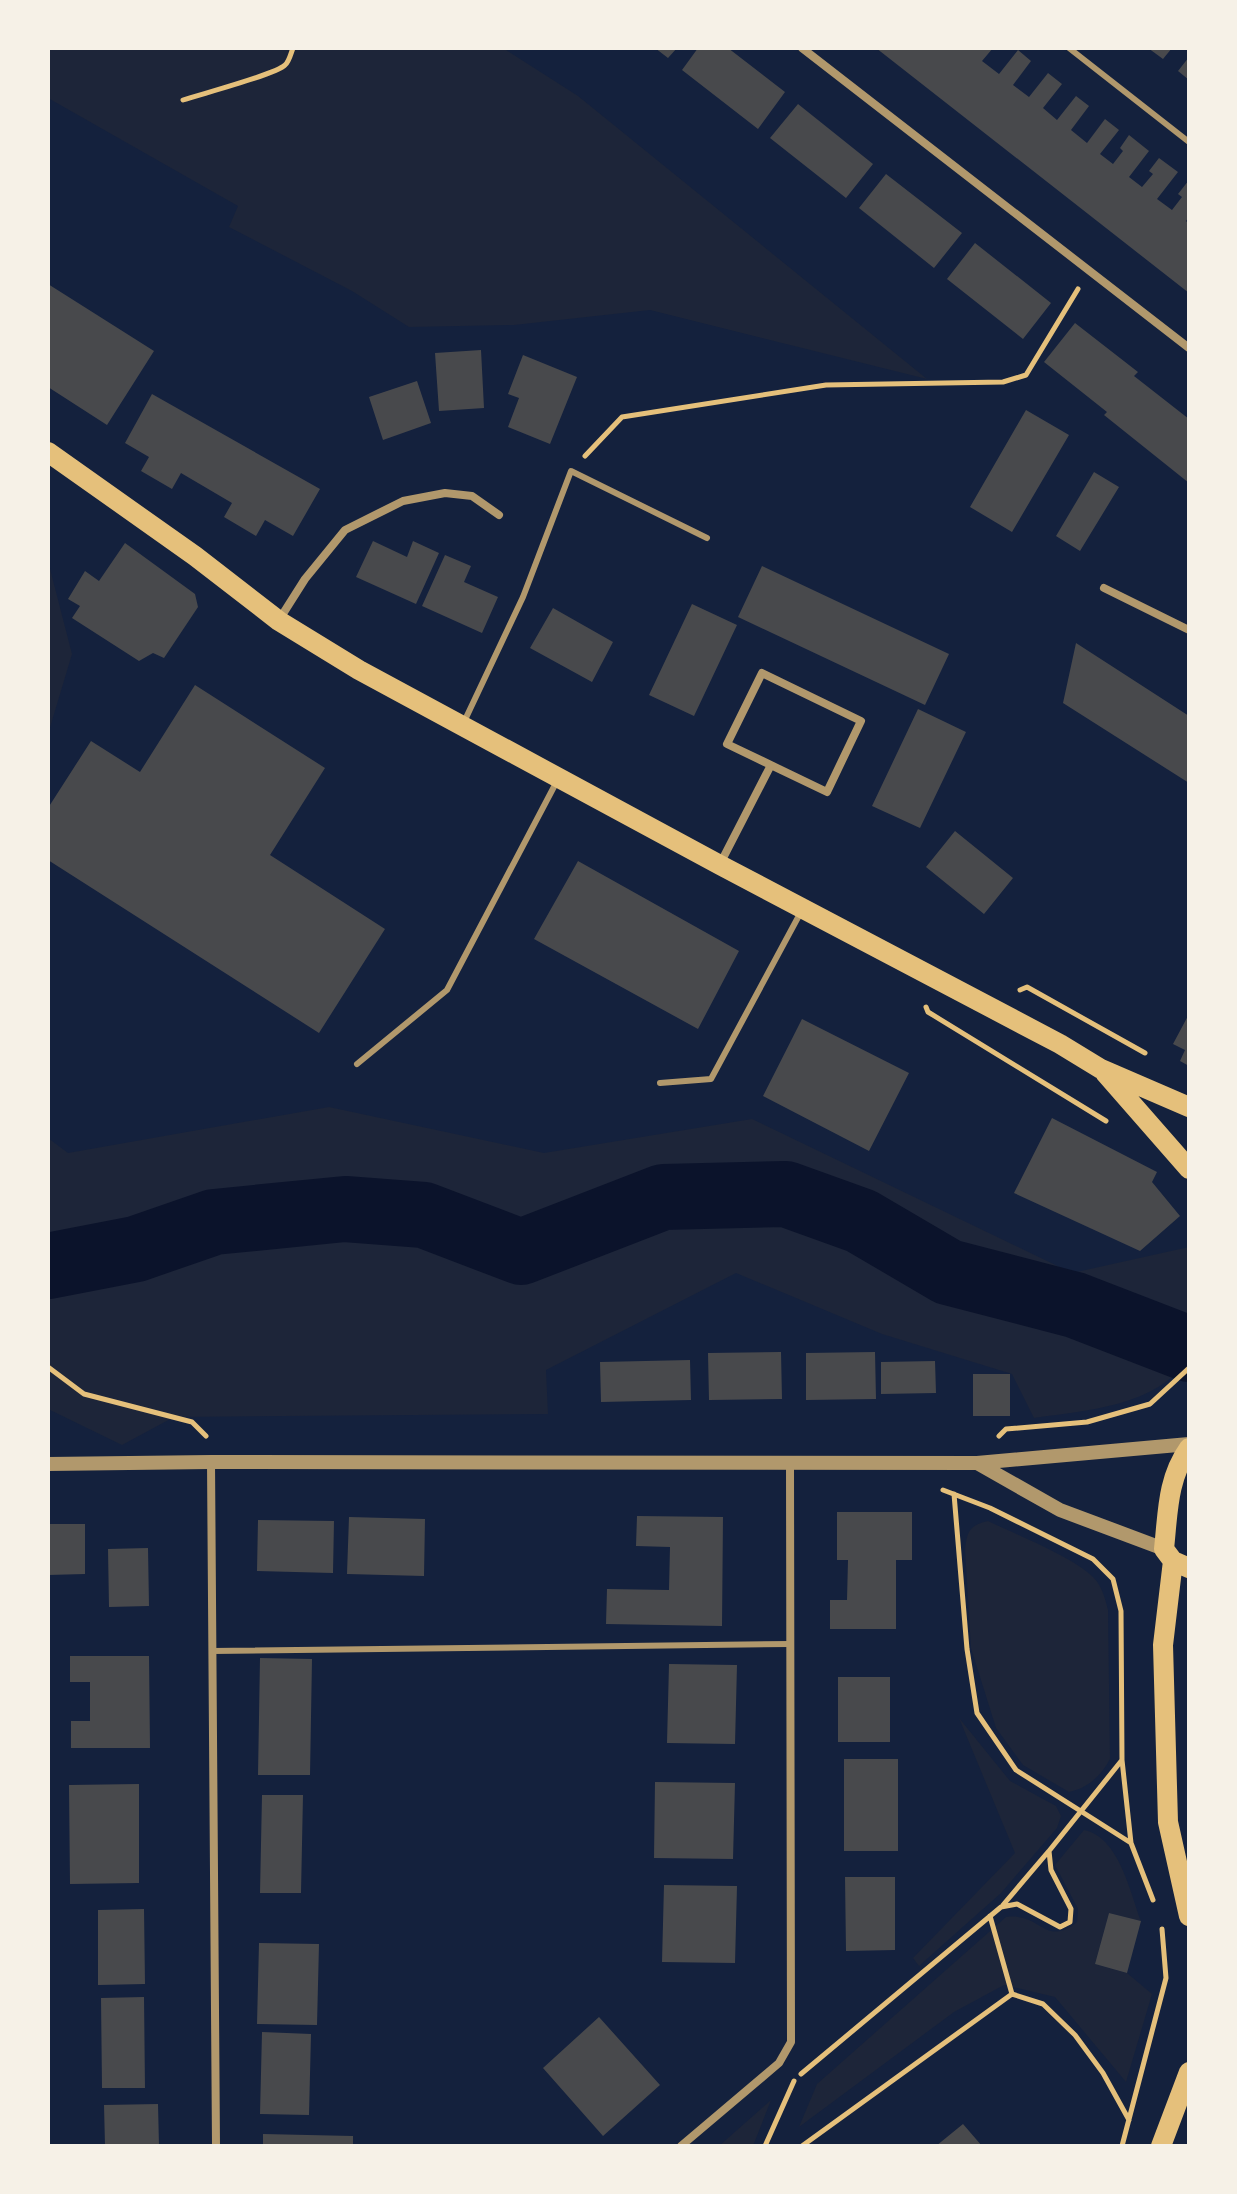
<svg xmlns="http://www.w3.org/2000/svg" width="1237" height="2194" font-family="'Noto Sans',sans-serif">
  <rect width="100%" height="100%" fill="#14213d"/>
  <!-- green -->
  <path fill="#1d2539" d="M48,48h455l75,48 349,283 -277,-69 -136,15 -105,2 -57,-36 -123,-64 9,-21 -190,-108z
    M48,561l24,93 -24,80z
    M329,1107l215,46 208,-34 320,154 117,-26v111c-33,49 -102,52 -155,60l-22,-44 -130,-40 -146,-61 -190,97 2,44 -374,3 -52,28 -74,-36v-271l20,15z
    M988,1521c27,13 85,36 105,56 9,9 12,21 15,33l2,149c-9,17 -22,29 -41,33l-46,-27 -27,-37 -25,-80 -6,-99c2,-18 5,-24 23,-28z
    M959,1718l51,63 46,25 5,10 -4,12 -56,65 -82,73 -6,-8 102,-105z
    M1084,1830c35,7 46,62 57,91l-32,-8 -14,51 32,9 25,21 -26,88 -71,-85 -51,-12 -50,27 -155,115 18,-43 189,-167c35,-5 39,31 71,5l1,-13 -23,-44z
    M771,2100l-18,46h-34z"/>
  <g fill="none" stroke-linecap="round" stroke-linejoin="round">
    <!-- river -->
    <path stroke="#0b132b" stroke-width="66" d="M48,1266l88,-17 78,-27 131,-13 79,6 97,37 142,-55 123,-3 75,27 87,51 127,33 114,44"/>
  </g>
  <!-- building -->
  <path fill="#48494c" d="M655,48h22l-9,10z
    M698,48h30l57,44 -27,37 -76,-59z
    M876,48h117l-11,13 17,13 19,-24 13,11 -18,24 16,12 19,-24 14,11 -19,24 14,12 19,-24 13,10 -18,24 16,13 18,-24 14,11 -19,24 13,10 10,-13 -3,-3 9,-13 20,16 -20,26 13,10 11,-13 -4,-3 10,-13 19,14 -21,27 15,11 10,-13 -4,-3 11,-14v37l-3,4 3,3v69z
    M1148,48h24l-9,11z
    M1189,57v23l-11,-9z
    M798,104l75,60 -27,34 -76,-60z
    M886,174l76,59 -28,35 -75,-60z
    M975,243l76,60 -28,36 -76,-60z
    M48,284l106,67 -47,74 -59,-38z
    M1075,323l63,49 -4,4 55,43v64l-85,-68 3,-3 -63,-50z
    M481,350l3,58 -45,3 -4,-58z
    M523,355l54,22 -27,67 -42,-17 11,-29 -11,-4z
    M417,381l14,42 -48,17 -14,-43z
    M152,394l168,95 -27,47 -28,-16 -9,16 -32,-19 8,-14 -51,-30 -9,16 -31,-18 8,-14 -24,-14z
    M1026,410l43,25 -57,97 -42,-25z
    M1094,472l25,15 -39,64 -24,-15z
    M373,541l34,16 6,-16 26,12 -23,51 -60,-27z
    M125,543l70,51 3,13 -34,51 -11,-5 -14,8 -67,-43 8,-12 -12,-7 17,-28 14,10z
    M445,555l26,11 -7,16 34,15 -16,36 -60,-27z
    M762,566l187,88 -24,51 -187,-88z
    M692,604l45,21 -43,91 -45,-21z
    M553,608l60,34 -21,40 -62,-34z
    M1076,643l113,73v67l-126,-80z
    M195,685l130,83 -55,87 115,74 -66,104 -271,-173v-52l43,-67 49,31z
    M918,709l48,23 -46,96 -48,-22z
    M955,831l58,47 -29,36 -58,-47z
    M578,861l161,90 -41,78 -164,-90z
    M1189,1014v52l-9,-5 5,-11 -12,-6z
    M802,1019l107,54 -40,78 -106,-55z
    M1052,1118l105,54 -5,10 28,34 -40,35 -126,-58z
    M781,1352l1,47 -73,1 -1,-47z
    M875,1352l1,47 -70,1v-47z
    M690,1360l1,40 -90,2 -1,-40z
    M935,1361l1,32 -55,1v-32z
    M973,1374h37v42h-37z
    M837,1512h75v48h-16v69h-66v-29h17l1,-40h-11z
    M637,1516l86,1 -1,109 -116,-2 1,-35 62,1 1,-43 -34,-1z
    M349,1517l76,2 -1,57 -77,-2z
    M258,1520l76,1 -1,52 -76,-2z
    M48,1524h37v50l-37,1z
    M148,1548l1,58 -40,1 -1,-58z
    M70,1656h79l1,92h-79v-27h19v-39h-20z
    M260,1658l52,1 -2,116h-52z
    M669,1664l68,1 -2,79 -68,-1z
    M838,1677h52v65h-52z
    M844,1759h54v92h-54z
    M655,1782l80,1 -2,76 -79,-1z
    M139,1784v99l-69,1 -1,-99z
    M262,1795h41l-2,98h-41z
    M845,1877h50v73l-49,1z
    M664,1885l73,1 -2,77 -73,-1z
    M144,1909l1,75 -47,1v-75z
    M1109,1913l32,8 -14,52 -32,-9z
    M259,1943l60,1 -2,81 -60,-1z
    M144,1997l1,91h-43l-1,-90z
    M599,2017l61,68 -57,51 -60,-68z
    M262,2032l49,2 -2,81 -49,-1z
    M158,2104l1,42h-54l-1,-41z
    M963,2124l19,22h-46z
    M263,2134l90,2v10h-90z"/>
  <g fill="none" stroke-linecap="round" stroke-linejoin="round">
    <!-- path -->
    <path stroke="#e5c07b" stroke-width="5" d="M183,100c18,-6 94,-26 102,-35 4,-3 6,-12 8,-17
      M585,456l37,-39 204,-32 177,-3 23,-7 52,-86
      M1020,990l7,-3 118,66
      M926,1007l2,5 178,109
      M48,1367l36,27 108,28 14,14
      M999,1436l7,-7 81,-7 63,-18 39,-36
      M954,1494l13,155 10,64 39,57 115,73
      M1122,1760l9,83 22,57
      M1003,1905l45,-53
      M990,1916l22,78
      M801,2074l200,-167 16,-3 43,23 10,-5 1,-13 -20,-39 -2,-19 73,-91 -1,-149 -8,-32 -20,-20 -103,-51 -47,-18
      M765,2146l29,-65
      M802,2146l210,-152 31,10 32,31 28,38 26,47
      M1122,2146l44,-168 -4,-49"/>
    <!-- service -->
    <path stroke="#b1986c" stroke-width="6" d="M1069,48l120,94
      M464,722l59,-125 48,-126 136,67
      M357,1064l90,-74 110,-209
      M660,1083l51,-4 91,-169
      M212,1651l578,-7"/>
    <!-- minor -->
    <path stroke="#b1986c" stroke-width="8" d="M802,48l387,300
      M1104,588l85,42
      M279,620l26,-41 40,-49 58,-29 42,-8 27,3 27,19
      M762,673l99,48 -34,71 -100,-48z
      M720,864l51,-99
      M211,1462l5,684
      M681,2146l98,-83 12,-21 -1,-579"/>
    <!-- tertiary -->
    <path stroke="#b1986c" stroke-width="14" d="M977,1463l83,47 104,39
      M48,1464l163,-2 766,1 212,-19"/>
    <!-- primary -->
    <path stroke="#e5c07b" stroke-width="20" d="M48,452l147,104 84,65 80,49 361,195 340,179 41,25 88,38
      M1105,1073l84,96
      M1189,1448c-22,31 -21,65 -25,101l9,12 16,7
      M1173,1561l-10,84 5,177 21,94
      M1161,2146l28,-74"/>
  </g>
  <!-- border -->
  <rect width="1237" height="2194" fill="none" stroke="#f6f1e7" stroke-width="100"/>
</svg>
